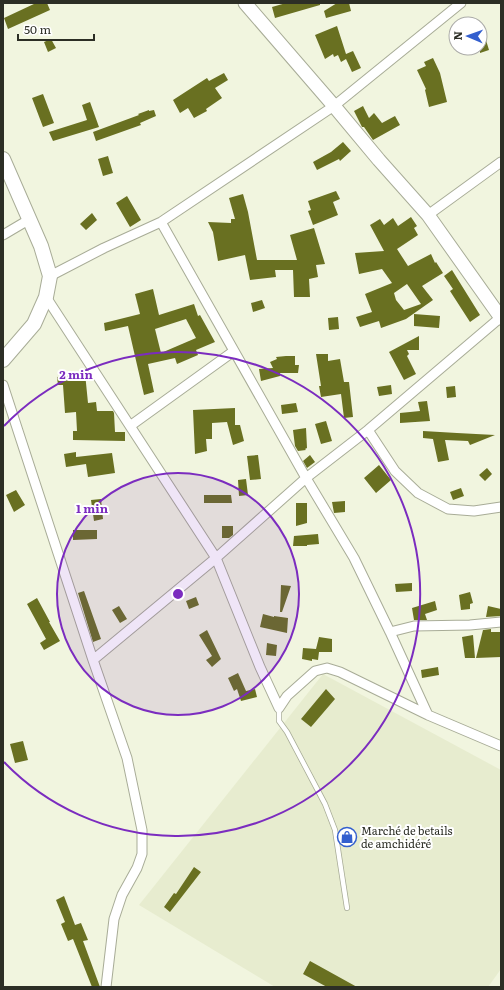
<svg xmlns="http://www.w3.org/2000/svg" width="504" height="990" font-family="Literata,serif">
  <rect width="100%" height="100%" fill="#f1f5df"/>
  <!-- built -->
  <path fill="#e7eccf" d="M323,674l178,96v199l-13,18h-213l-136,-82z"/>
  <!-- building -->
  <path fill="#697021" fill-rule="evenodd" d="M36,3h11l3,7 -42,19 -4,-11z
    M286,3h34v2l-45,13 -3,-11z
    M337,3h12l2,8 -25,7 -2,-7z
    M337,26l9,28 7,-3 8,17 -9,4 -6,-13 -5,3 -3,-7 -4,2 -1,-3 -8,5 -10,-24z
    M480,27h2l7,23 -9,3z
    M51,39l5,9 -8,4 -4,-10z
    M433,58l7,15 7,29 -18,5 -4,-17 1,-1 -9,-19 9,-4 -2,-4z
    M224,73l4,7 -13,8 7,10 -16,11 1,2 -13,7 -6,-10 -8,5 -7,-13 34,-22 2,3z
    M43,94l11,29 -11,4 -11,-29z
    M90,102l9,25 -46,14 -4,-9 38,-12 -5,-15z
    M363,106l6,12 5,-5 8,10 13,-7 5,9 -27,15 -9,-13h-2l-8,-16z
    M149,110v1l5,-1 2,6 -16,7 1,2 -45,16 -3,-9 46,-17 -1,-1z
    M343,142l8,9 -11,10 -1,-2 -22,11 -4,-8 18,-10z
    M108,156l5,17 -10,3 -5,-17z
    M336,191l4,8 -7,3 5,13 -25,10 -5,-14 3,-1 -3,-9z
    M243,194l5,18 9,48h40l-7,-25 24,-7 11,36 -9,1 2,12 -9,2 1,18h-16l-1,-27h-18l1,7 -26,3 -5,-25 -27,6 -5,-29 -5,-10 23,1v-4h4l-6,-21z
    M127,196l14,24 -11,7 -14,-24z
    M92,213l5,7 -11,10 -6,-6z
    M411,217l6,9 -3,2 4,7 -21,14 11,17 23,-12 4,9 1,-1 7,11 -21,13 11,14 -27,19 -25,9 -2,-7 -19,6 -4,-10 16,-5 -7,-18 27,-11 -10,-14 -23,5 -4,-21 29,-2 -14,-26 10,-6 4,6 9,-7 5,8zM407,284l14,20 -17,6 -8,-10 -2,-7z
    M452,270l28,45 -10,7 -20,-31 3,-2 -9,-13z
    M153,289l6,26 35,-11 4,12 2,-1 15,27 -19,8 2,5 -21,9 -2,-6 -27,6 6,28 -10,3 -16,-69 -23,5 -1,-8 36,-9 -5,-20zM186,319l10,19 -35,15 -6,-24z
    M262,300l3,8 -12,4 -2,-9z
    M414,314l26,2 -1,12 -25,-2z
    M338,317l1,12 -10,1 -1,-12z
    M419,336v14h-12l2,4 -2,2 9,18 -12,6 -15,-28z
    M316,354h12v7l12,-2 4,23h5l4,35 -9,1 -3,-24 -20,3 -2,-11h2z
    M286,356h9v9h4l-1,8h-18v3l-19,5 -2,-12 14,-1 -3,-6 7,-3 -1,-2z
    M85,373l3,30 8,-1 1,9h16l1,2 1,19h10v9l-52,-1v-9h4l-1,-19 -11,1 -2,-28h-5l-1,-8z
    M391,385l1,9 -13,2 -2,-9z
    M455,386l1,11 -9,1 -1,-11z
    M427,401l3,20 -30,2v-10l20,-2 -2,-9z
    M296,403l2,9 -16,2 -1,-9z
    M235,408v17h5l4,16 -11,4 -6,-23 -15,1v16h-6l1,12 -12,3 -2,-44z
    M326,421l6,20 -11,3 -6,-20z
    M306,428l1,20 -2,1 1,1 -8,1 -3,-5 -2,-16z
    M423,431l34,2 38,2 -25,10 -2,-4 -23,-1 4,20 -11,2 -5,-23 -10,-1z
    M76,452v5l36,-4 3,20 -27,4 -2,-13 -20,3 -2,-13z
    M258,455l3,24 -11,1 -3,-24z
    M310,455l5,7 -8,6 -4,-7z
    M379,465l12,15 -15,13 -12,-15z
    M487,468l5,6 -7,7 -6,-6z
    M246,479l2,16 -9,1 -1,-16z
    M461,488l3,8 -11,4 -3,-8z
    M16,490l9,15 -11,7 -8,-17z
    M204,495h27l1,8h-28z
    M101,499l2,20 -9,2 -3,-21z
    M345,501v11l-11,1 -2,-11z
    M296,503h11v20l-11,3z
    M222,526h11v9l-4,3h-7z
    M73,530h24v9l-24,1z
    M318,534l1,10 -12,1v1h-14l1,-10z
    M412,583v8l-16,1 -1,-8z
    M281,585l10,1 -9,26h-2z
    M84,591l17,48 -8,3 -15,-49z
    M470,592l3,11 -3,1v5l-9,1 -2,-15z
    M196,597l3,8 -10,4 -3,-8z
    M37,598l13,24h-1l11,19 -16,9 -4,-7 6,-4 -19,-35z
    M435,601l2,9 -12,4 2,6h-13l-2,-12z
    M119,606l8,13 -7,4 -8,-13z
    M488,606l13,3v7l-15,1z
    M263,614l11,3v-1l14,2 -1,15 -27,-6z
    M491,629v3h10v25l-25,1 7,-28z
    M207,630l14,29 -9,8 -6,-7 6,-4 -13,-21z
    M473,635l2,23h-10l-3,-21z
    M319,637l13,2v13h-13l-1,8 -6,-1v2l-10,-2 1,-11 13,1z
    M267,643l10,2 -1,11 -10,-1z
    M438,667l1,8 -17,3 -1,-8z
    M238,673l8,18 9,-2 2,8 -16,4 -4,-12 -3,2 -6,-13z
    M326,689l9,10 -24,28 -10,-8z
    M23,741l5,19 -13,3 -5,-19z
    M194,867l7,5 -31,40 -6,-5 10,-14 2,1z
    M64,896l11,29 6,-2 7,17 -5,1 17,46h-8l-19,-48 -5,2 -7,-17 4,-2 -9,-22z
    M310,961l47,26h-30l-24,-13z"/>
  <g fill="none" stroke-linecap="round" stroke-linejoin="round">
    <defs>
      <path id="lane" d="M279,708v13l8,11 38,72 10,26 12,78"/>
      <path id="street" d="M428,215l73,-53
        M161,222l145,256 48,80 36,74 38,83
        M3,235l27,-16
        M50,276l54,-28 57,-26 173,-116 127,-103
        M46,297l170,261 44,109 19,41 8,-12 28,-25 12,-3 13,4 88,43 73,31
        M3,385l90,275 34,98 15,72v24l-5,14 -15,27 -8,24 -8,68
        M130,426l104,-75
        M368,430l27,41 23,22 30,16 26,2 27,-4
        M390,632l24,-6 56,-1 31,-3
        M93,660l123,-102 90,-80 62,-48 133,-113"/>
      <path id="secondary" d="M245,3l89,103 45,54 49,55 73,103"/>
      <path id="primary" d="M3,159l38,87 9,30 -4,21 -12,27 -31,36"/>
    </defs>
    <!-- lane casing -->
    <use href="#lane" stroke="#a8ac97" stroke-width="6"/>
    <!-- street casing -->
    <use href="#street" stroke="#a8ac97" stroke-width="11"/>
    <!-- secondary casing -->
    <use href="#secondary" stroke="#a8ac97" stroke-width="15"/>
    <!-- primary casing -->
    <use href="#primary" stroke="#a8ac97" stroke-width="16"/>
    <!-- lane -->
    <use href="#lane" stroke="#fff" stroke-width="4.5"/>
    <!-- street -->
    <use href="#street" stroke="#fff" stroke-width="9"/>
    <!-- secondary -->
    <use href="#secondary" stroke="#fff" stroke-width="13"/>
    <!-- primary -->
    <use href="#primary" stroke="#fff" stroke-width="14"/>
  </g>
  <!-- distance rings -->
  <circle cx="178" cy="594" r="121" fill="#7b2cbf" fill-opacity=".12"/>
  <g fill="none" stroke="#7b2cbf" stroke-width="2">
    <circle cx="178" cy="594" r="121"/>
    <path d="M4 426A242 242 0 1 1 4 762"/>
  </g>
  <!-- icons -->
  <defs>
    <symbol id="shop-ring" viewBox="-11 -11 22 22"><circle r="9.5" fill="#fff" stroke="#335fce" stroke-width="1.5"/><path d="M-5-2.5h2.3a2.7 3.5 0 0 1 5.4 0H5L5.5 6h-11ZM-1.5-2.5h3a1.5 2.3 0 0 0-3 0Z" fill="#335fce"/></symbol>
  </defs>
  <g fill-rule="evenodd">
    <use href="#shop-ring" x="336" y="826" width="22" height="22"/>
  </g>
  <g text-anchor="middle" stroke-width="4" stroke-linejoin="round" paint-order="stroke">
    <!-- poi labels -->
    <g font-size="11" fill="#2c2e25" stroke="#fff" text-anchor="start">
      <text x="361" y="835">Marché de betails<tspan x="361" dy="13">de amchidéré</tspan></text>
    </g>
  </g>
  <circle cx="178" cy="594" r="6" fill="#7b2cbf" stroke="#fff" stroke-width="2"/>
  <g font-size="12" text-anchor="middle" font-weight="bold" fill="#7b2cbf" stroke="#fff" stroke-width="4" stroke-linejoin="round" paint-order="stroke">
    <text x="76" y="379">2 min</text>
    <text x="92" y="513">1 min</text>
  </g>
  <!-- border -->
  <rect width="504" height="990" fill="none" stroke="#2c2e25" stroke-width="8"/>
  <!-- north arrow -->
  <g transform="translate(468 36) rotate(272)"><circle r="19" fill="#ffffff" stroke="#ababa8"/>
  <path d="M0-3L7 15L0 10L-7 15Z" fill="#335fce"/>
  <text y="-6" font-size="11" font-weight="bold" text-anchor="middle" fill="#2c2e25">N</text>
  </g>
  <!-- scale -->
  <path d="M18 34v6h76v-6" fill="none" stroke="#2c2e25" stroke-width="2"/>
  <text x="24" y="34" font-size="12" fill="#2c2e25" stroke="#ffffff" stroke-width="3" paint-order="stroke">50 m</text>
</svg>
